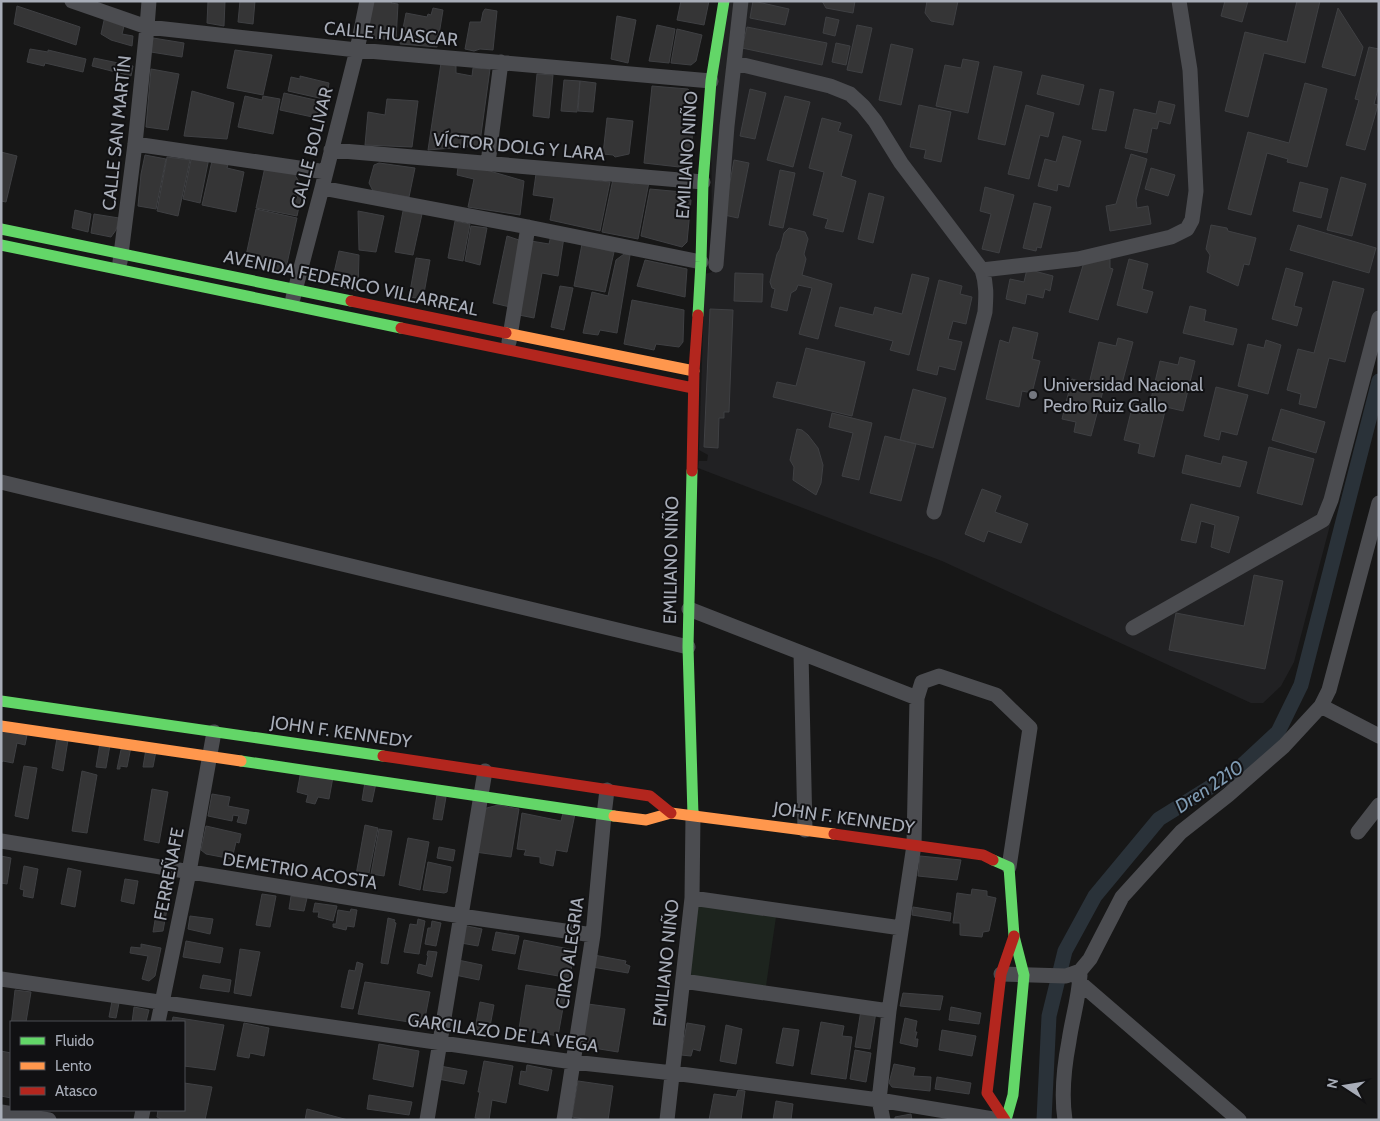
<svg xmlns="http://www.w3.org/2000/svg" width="1380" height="1121" font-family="Cabin,sans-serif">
  <rect width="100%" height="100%" fill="#171717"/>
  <!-- built -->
  <path fill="#212123" d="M729,1h650v338l-85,323 -13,24 -18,17h-12l-309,-142 -244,-93 1,-7h8l1,-6 -9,-5 6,-176 7,-2 -1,-191z"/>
  <!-- green -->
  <path fill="#1d241e" d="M692,898l85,12 -12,83 -82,-12z"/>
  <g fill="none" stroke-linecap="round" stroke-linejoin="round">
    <!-- canal -->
    <path stroke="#2a3239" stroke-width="15" d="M1044,1120l5,-104 16,-65 30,-55 64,-77 77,-48 42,-39 23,-47 78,-304"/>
  </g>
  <!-- building -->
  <path fill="#353536" stroke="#3f4043" d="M208,1h17l-1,25 -17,-3z
    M240,1h15l-2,23 -15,-2z
    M373,1h19l-1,2 7,1 -2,36 -25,-2 -5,-4z
    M681,1h28l-5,24 -27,-5z
    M753,1l36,8 -4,16 -35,-7z
    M822,1h33l-2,12 -27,-5z
    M927,1h31l-5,24 -22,-4 -6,-8z
    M1225,1h23l-6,21 -21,-6z
    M1297,1h23l-15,62 -41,-10 -16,64 -23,-6 20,-79 42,10z
    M17,6l63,21 -4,18 -62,-21z
    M433,8l10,2 -6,37 -37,-3 6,-31 21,4 1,-3 3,1z
    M1338,8l25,39 -8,29 -33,-9z
    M485,9l12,2 -4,39 -13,-1 -6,2 -9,-2 5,-27h11l2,-10z
    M105,16l20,6 -3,12 11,2 -1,10 -21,-6 -10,-6z
    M617,16l19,4 -8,43 -17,-4z
    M826,17l13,3 -4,16 -12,-3z
    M657,25l18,4 -6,34 -20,-2z
    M857,25l15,3 -10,45 -15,-3z
    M747,27l80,16 -5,22 -80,-17z
    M677,29l25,6 -6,26 -5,4 -20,-2z
    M153,38l31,5 -2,14 -31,-5z
    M836,43l14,3 -4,19 -14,-3z
    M891,44l22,5 -12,56 -22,-5z
    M1369,47l10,2v36l-5,19 4,1 -13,45 -19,-5 13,-45 -4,-1z
    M30,49l18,3v-2l38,9 -3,13 -38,-9 -1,3 -17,-4z
    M235,50l37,5 -9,40 -36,-7z
    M94,58l39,8 -2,10 -39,-10z
    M963,59l16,3 -11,51 -32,-7 9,-41 16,3z
    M441,63l15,3v7l16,3 1,-8 17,1 -10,73 -3,4 -49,4z
    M994,66l28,6 -17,73 -27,-6z
    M151,69l28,5 -11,56 -22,-3z
    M537,74l16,1 -4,43 -16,-2z
    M1042,75l42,10 -5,20 -42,-11z
    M300,76l29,7 -3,18 -6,-1 -1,-2 -31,-7 3,-14 9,2z
    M564,80l16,1 -3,31 -16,-1z
    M580,81l16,2 -3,29 -15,-1z
    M1305,83l22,6 -20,78 -20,-5 1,-3 -21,-6 -16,62 -23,-6 20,-77 41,11z
    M652,86l36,3 6,8 -3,66 -3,5 -44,-5z
    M750,89l16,4 -11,46 -15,-3z
    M1100,89l14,3 -8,39 -14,-2z
    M192,91l42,12 -7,36 -43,-3z
    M284,93l40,9 -1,8h-4l-2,8 -37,-8z
    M245,96l17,4 1,-4 17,3 -7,35 -35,-7z
    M785,96l25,6 -17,65 -26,-7z
    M387,99l31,2 -6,46 -47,-2 3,-33 17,3z
    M1159,101l16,4 -5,19 -11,-3 -2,8 -5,-1 -5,25 -22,-5 9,-39 22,5z
    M919,105l32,7 -10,50 -17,-4 2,-8 -16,-3z
    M1026,105l28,8 -6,24 -8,-2 -11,44 -21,-5z
    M607,118l26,3 -4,33 -14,3 -2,-2 -10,-1z
    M822,118l19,5 -3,8 14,4 -11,41 15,5 -13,51 -18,-4 3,-9 -15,-4 11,-43 -15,-4z
    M1063,136l18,5 -12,46 -11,-3 -1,7 -19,-5 7,-27 11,3z
    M1,152l16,4 -11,46 -5,-1z
    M1131,154l16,5 -11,41 1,8 11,-2 3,18 -41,7 -4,-25 10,-2z
    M145,155l21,4 -10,50 -18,-3 3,-32z
    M192,155l17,3 -9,45 -17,-4z
    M167,157l23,3 -12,56 -21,-5z
    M734,160l15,3 -11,55 -14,-3z
    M212,161l16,3 -1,4 17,4 -8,40 -34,-7z
    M379,163l36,5 -6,29 -36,-6 -4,-8 5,-18z
    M265,167l28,5 10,16 -6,28 -41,-8z
    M458,167h18l48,14 -4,34 -52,-8 6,-28 -17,-4z
    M1151,168l24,7 -7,21 -23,-7z
    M780,170l15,3 -12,55 -14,-3z
    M536,174l74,8 -10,49 -50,-11 4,-22 -21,-3z
    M1341,177l25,7 -14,52 -25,-6z
    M613,179l21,5 1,-4 14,2 -11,57 -36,-7z
    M1300,182l28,7 -7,29 -28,-7z
    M985,187l29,8 -15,58 -17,-4 9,-35 -11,-3z
    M650,189l32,3 9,8 -4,42 -5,5 -41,-11z
    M869,193l15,4 -11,46 -15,-4z
    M1034,203l17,4 -10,41 -4,-1 -1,4 -13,-3z
    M256,209l41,9 -12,55 -41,-8z
    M75,210l16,4 -3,18 -16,-4z
    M358,211l26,5 -8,36 -17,-2z
    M403,211l19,3 -9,41 -18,-3z
    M94,214l25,4 -3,12 -5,7 -20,-4z
    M455,221l15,3 -7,37 -15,-3z
    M1211,225l16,3 1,3 28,7 -7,27 -5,-1 -6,22 -31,-14 3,-17 -4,-6z
    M1298,225l78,23 -7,25 -79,-23z
    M471,226l16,2 -7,37 -15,-4z
    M789,228l16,4 3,7 -4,15 2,5 -4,16 30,9 -14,55 -19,-5 13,-46 -14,-3 -2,5 -5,3 -4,18 -16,-4 4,-18 -3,-1 -2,-6 7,-28 3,-5 4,-16z
    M551,235l13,2 -6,39 -16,-3 -8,45 -15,-3 12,-74 18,3z
    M507,236l12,4 -9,67 -17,-4z
    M582,244l32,8 -9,40 -31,-6z
    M339,251l20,4 -1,36 -27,-5z
    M624,254l6,1 -13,78 -17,-3 -2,5 -15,-2 9,-41 16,4 8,-36z
    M416,258l14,2 -7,39 -14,-2z
    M1110,259v9l3,1 -15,51 -29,-8 15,-50z
    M1129,259l19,5 -6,25 11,3 -6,21 -30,-8z
    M645,260l42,9 -2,28 -48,-11z
    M1286,268l17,5 -9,33 8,2 -5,18 -25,-7z
    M1027,269l26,7 -3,15 -5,-2 -2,9 -16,-4 -2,10 -19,-5 4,-20 14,3z
    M735,273l28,1 -1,28 -28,-1z
    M912,274l17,4 -20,77 -19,-5 3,-9 -58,-15 5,-19 33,8 2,-8 27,7z
    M939,280l23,6 -2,8 12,3 -6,27 -13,-3 -5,18 14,3 -7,28 -16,-4 -2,9 -20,-5z
    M1333,281l31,8 -19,73 -16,-4 -13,50 -17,-4 2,-10 -14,-4 11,-41 16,4z
    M560,286l13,2 -9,42 -13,-3z
    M632,300l52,10 -1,32 -4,5 -23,-3 -2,6 -30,-6z
    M1190,306l16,4 -2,11 33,8 -4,16 -50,-12z
    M710,309l23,1 -4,102h-5v6h-5l-1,30 -14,-1z
    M1013,327l25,6 -6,26 8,2 -8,32 -10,-2 -3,16 -33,-8 14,-59 9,3z
    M1118,338l15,4 -13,49 -16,-4 -13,49 -17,-4 2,-10 -14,-3 10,-40 17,5 10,-42 17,4z
    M1266,340l15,5 -13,49 -30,-8 10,-42 16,4z
    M806,348l59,14 -13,54 -79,-19 4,-15 19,4z
    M1180,357l15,4 -12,50 -17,-4 -12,50 -16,-4 2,-9 -16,-4 10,-40 16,3 10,-42 18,4z
    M1216,387l32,8 -11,40 -16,-4 -2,9 -15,-4z
    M913,389l33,9 -13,50 -33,-8z
    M1281,409l44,13 -9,31 -44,-13z
    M832,413l40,10 -13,57 -17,-4 11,-43 -24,-6z
    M797,429l5,1 6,5 10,13 5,17 -2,18 -5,12 -23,-15 1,-13 -4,-7z
    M885,436l31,8 -15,57 -31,-8z
    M1269,447l45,12 -12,46 -45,-12z
    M1186,455l35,9 2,-8 24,6 -7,25 -58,-14z
    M982,489l19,7 -6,16 33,12 -7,19 -33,-12 -4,11 -19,-8z
    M1191,504l48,13 -10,36 -18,-6 4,-22 -14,-4 -5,22 -15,-3z
    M1254,575l29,6 -18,88 -96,-19 7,-37 68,13z
    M1,731l26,4 -2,10 -8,-2 -4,20 -10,-2 -2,2z
    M57,738l11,2 -5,31 -11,-3z
    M100,743l10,2 -4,23 -10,-1z
    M122,745l9,2 -4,20 -7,-1v3h-3z
    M146,749l10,2 -3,16h-10z
    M24,766l13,2 -9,51 -13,-3z
    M82,771l15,4 -10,58 -15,-2z
    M301,771l32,6 -4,22 -11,-2 -3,7 -9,-2 2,-7 -11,-3z
    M365,782l11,1 -4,19 -10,-2z
    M152,789l16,3 -9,51 -15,-3z
    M212,794l18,3 -2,9 21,4 -3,14 -9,-2 2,-6 -6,-1 -1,6 -24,-5z
    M437,795l9,2 -4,23 -9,-1z
    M498,805l21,4 -8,48 -36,-5 8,-43z
    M522,813l39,8 2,-8 12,1 -8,38 -11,-2 -3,16 -13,-3v-6l-16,-2 2,-5 -9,-1z
    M365,825l13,3 -10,50 -12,-3z
    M206,826l35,8 -2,9 -3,-1 -4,17 -26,-5 -5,-4z
    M379,829l13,2 -8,45 -13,-2z
    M408,838l21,4 -9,48 -21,-5z
    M439,847l16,3 -2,11 -16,-3z
    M1,856l10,2 -4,26 -6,-1z
    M920,856l41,4 -4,20 -39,-4z
    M428,862l23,5 -4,25 -3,1 -21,-3z
    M24,866l14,3 -5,29 -10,-2 1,-6 -4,-1z
    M68,868l13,3 -6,36 -14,-3z
    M125,879l13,2 -4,23 -13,-3z
    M972,889l15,2v5l9,2 -7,33 -6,1 -1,5 -22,-2v-12h-7l4,-30 14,2z
    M262,894l14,2 -6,31 -14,-2z
    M291,896l16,2 -3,13 -15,-2z
    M315,903l22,3 -4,15 -15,-4 1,-5h-6z
    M913,907l38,6 -1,8 -38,-6z
    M157,909h10l-4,22 -10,1z
    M351,909l6,1 -3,17 -7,-1 -1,4 -13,-3v-3h3l2,-14 12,2z
    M190,916l23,3 -3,15 -22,-5z
    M388,918l7,2 -1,2 2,1 -8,41 -7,-1z
    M418,919l7,2 -6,33 -15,-2 6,-28 7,1z
    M432,921l9,2 -5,23 -11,-2 3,-16h3z
    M467,926l15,3 -4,17 -17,-3 3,-14z
    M496,932l23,4 -4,18 -23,-4z
    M524,940l50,10 -4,28 -52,-9z
    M186,941l37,7 -3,15 -37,-6z
    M141,944l20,4 -6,28 -6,5 -7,-2 6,-23 -18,-3 1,-6 10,1z
    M240,949l20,3 -9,44 -17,-3z
    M428,951l9,1 -5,25 -15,-4 2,-9 7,2 2,-10 -1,-1z
    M594,955l32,6 -1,3 5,2 -2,7 -36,-6z
    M458,960l24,5 -3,15 -24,-5z
    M357,962l6,2 -10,45 -12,-2 8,-37 6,1z
    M203,975l28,5 -2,12 -29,-4z
    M365,982l65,10 -5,26 -3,6 -64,-10z
    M526,985l40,6 -8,45 -39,-7z
    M15,990l16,2 -5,30h-15v4z
    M903,993l40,3 -3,14 -40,-4z
    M112,1001l7,2 -3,15 -7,-1z
    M480,1002l14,3 -5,27 -14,-3z
    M588,1004l37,5 -7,43 -37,-6z
    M134,1007l15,3 -3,12h-14z
    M951,1007l30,6 -2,11 -30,-4z
    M861,1010l15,2 -6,37 -15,-2z
    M173,1017l51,8 -9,45 -31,-4v-44h-12z
    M905,1018l12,3 -2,11h2l-2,7h3l-1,8 -17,-4z
    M821,1022l23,4 -2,10 10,1 -6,42 -35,-5z
    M244,1023l25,5 -5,28 -14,-3 -1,5 -12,-2z
    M687,1023l18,3 -5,25 -7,-2 -2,7 -10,-1z
    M726,1025l16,4 -6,35 -16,-3z
    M783,1028l16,2 -6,36 -17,-3z
    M942,1030l34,6 -4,20 -33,-6z
    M379,1044l40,7 -6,36 -40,-8z
    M855,1050l16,3 -5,29 -16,-3z
    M1,1051l10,2v45l-10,-2z
    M484,1061l29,5 -7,37 -14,-3 -3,20 -14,-2 5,-26h-2z
    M894,1064l21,4 -2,8 18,1 -1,14 -38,-4 -3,-4z
    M527,1065l25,5 -4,21 -29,-7 2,-13 5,1z
    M440,1066l27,5 -3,13 -26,-5z
    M937,1077l34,6 -2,11 -34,-5z
    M578,1081l35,5 -5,34h-19l-17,-3z
    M184,1083l28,4 -7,33h-42l-6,-3 1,-7h26z
    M738,1090l7,1 -4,29h-32l5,-26 22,3z
    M369,1095l43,7 -3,13 -42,-6z
    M776,1101l17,3 -2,16h-18z
    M307,1109l41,11h-43z
    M911,1114l1,6h-17v-3z"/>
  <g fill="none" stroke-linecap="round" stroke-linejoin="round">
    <!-- street -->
    <path stroke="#4b4c50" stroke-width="15" d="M72,1l75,26 210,23 354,31
      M735,63l95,23 20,8 13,12 12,15 26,42 81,107 96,-11 93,-22 16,-8 5,-9 4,-29 -6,-121 -11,-69
      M135,144l191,28
      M331,150l372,32
      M488,163l13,-101
      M322,188l206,39 173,35
      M120,262l15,-118 12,-117 2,-26
      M716,265l11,-139 14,-125
      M293,298l29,-110 35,-138 10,-49
      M509,342l19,-115
      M1,482l687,165
      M934,512l51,-200c1,-15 2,-27 -3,-42
      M689,609l228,89 -3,147 -25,166 -10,89 4,20
      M1133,628l190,-108 8,-20 48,-182
      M801,653l4,177
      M917,698l5,-16 17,-6 57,19 34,33 -21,139
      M1321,706l58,30
      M1358,832l21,-27
      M1,841l460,75 132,19
      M692,898l209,30
      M1001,974l65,2 14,-5 10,-12 32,-62 59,-65 47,-37 56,-49 37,-40 8,-16 50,-187
      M1,979l572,83 100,11 206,27 120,20
      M683,981l206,30
      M1079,982l160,138
      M158,1022l31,-150 25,-140
      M1,1112l48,8
      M141,1120l2,-10
      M427,1120l58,-349
      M564,1120l29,-185 11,-120 3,-25
      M667,1120l25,-222 1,-83
      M1065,1120c-4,-26 -1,-53 4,-79 3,-22 10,-43 11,-66"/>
    <!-- fast -->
    <path stroke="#63d668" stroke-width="11" d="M1,229l350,72
      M1,245l400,83
      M698,315l3,-53 2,-80 8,-101 13,-80
      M692,471l-4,176 5,168
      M1,701l382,55
      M241,761l373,55
      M993,860l16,7 5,69 10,39 -11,120 -7,25"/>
    <!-- slow -->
    <path stroke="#ff974d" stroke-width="11" d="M506,333l188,38
      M1,726l240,35
      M614,816l32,4 25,-7 163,21"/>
    <!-- jam -->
    <path stroke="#b3261e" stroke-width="11" d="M351,301l155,32
      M401,328l292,60
      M692,471l2,-100 4,-56
      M383,756l267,40 21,17
      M834,834l149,21 10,5
      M1005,1120l-18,-27 14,-119 13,-38"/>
  </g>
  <!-- markers -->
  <circle fill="#757880" stroke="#111113" stroke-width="2" cx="1033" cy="395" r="5"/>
  <g text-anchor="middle" stroke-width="4" stroke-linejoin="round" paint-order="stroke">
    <!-- street labels -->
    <g font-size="18" fill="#a8adb8" stroke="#111113">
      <text transform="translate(391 34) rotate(5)" y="6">CALLE HUASCAR</text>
      <text transform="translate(117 133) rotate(-84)" y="6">CALLE SAN MARTÍN</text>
      <text transform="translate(519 147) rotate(5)" y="6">VÍCTOR DOLG Y LARA</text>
      <text transform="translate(312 148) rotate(-76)" y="6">CALLE BOLIVAR</text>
      <text transform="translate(687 155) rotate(-86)" y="6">EMILIANO NIÑO</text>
      <text transform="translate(351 283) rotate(12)" y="6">AVENIDA FEDERICO VILLARREAL</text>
      <text transform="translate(671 560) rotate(-89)" y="6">EMILIANO NIÑO</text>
      <text transform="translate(341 732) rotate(8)" y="6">JOHN F. KENNEDY</text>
      <text transform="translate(844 818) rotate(8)" y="6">JOHN F. KENNEDY</text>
      <text transform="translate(300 871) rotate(9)" y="6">DEMETRIO ACOSTA</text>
      <text transform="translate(169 874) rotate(-79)" y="6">FERREÑAFE</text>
      <text transform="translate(570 953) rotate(-82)" y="6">CIRO ALEGRIA</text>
      <text transform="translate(666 963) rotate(-84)" y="6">EMILIANO NIÑO</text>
      <text transform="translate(503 1033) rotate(8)" y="6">GARCILAZO DE LA VEGA</text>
    </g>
    <!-- poi labels -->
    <g font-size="18" fill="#a8adb8" stroke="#111113" text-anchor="start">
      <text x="1043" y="391">Universidad Nacional<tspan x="1043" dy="21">Pedro Ruiz Gallo</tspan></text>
    </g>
    <!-- water labels -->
    <g font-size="19" font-style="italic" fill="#7f9bb3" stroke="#111113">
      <text transform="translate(1209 786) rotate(-34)" y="7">Dren 2210</text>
    </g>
  </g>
  <!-- border -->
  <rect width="1380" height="1121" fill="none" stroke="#a8adb8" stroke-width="5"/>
  <!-- legend -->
  <rect x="10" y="1021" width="175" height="90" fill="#111113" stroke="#4d4f55"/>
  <rect x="20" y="1037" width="25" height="8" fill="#63d668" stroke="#4d4f55"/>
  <text x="55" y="1046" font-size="15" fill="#a8adb8">Fluido</text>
  <rect x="20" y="1062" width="25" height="8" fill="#ff974d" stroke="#4d4f55"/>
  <text x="55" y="1071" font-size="15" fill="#a8adb8">Lento</text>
  <rect x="20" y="1087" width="25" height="8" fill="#b3261e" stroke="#4d4f55"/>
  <text x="55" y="1096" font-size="15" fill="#a8adb8">Atasco</text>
  <!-- north arrow -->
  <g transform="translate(1345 1086) rotate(282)" stroke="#111113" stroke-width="4" paint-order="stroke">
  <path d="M0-4L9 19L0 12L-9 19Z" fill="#a8adb8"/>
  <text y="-8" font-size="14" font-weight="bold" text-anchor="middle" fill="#a8adb8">N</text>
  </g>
</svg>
